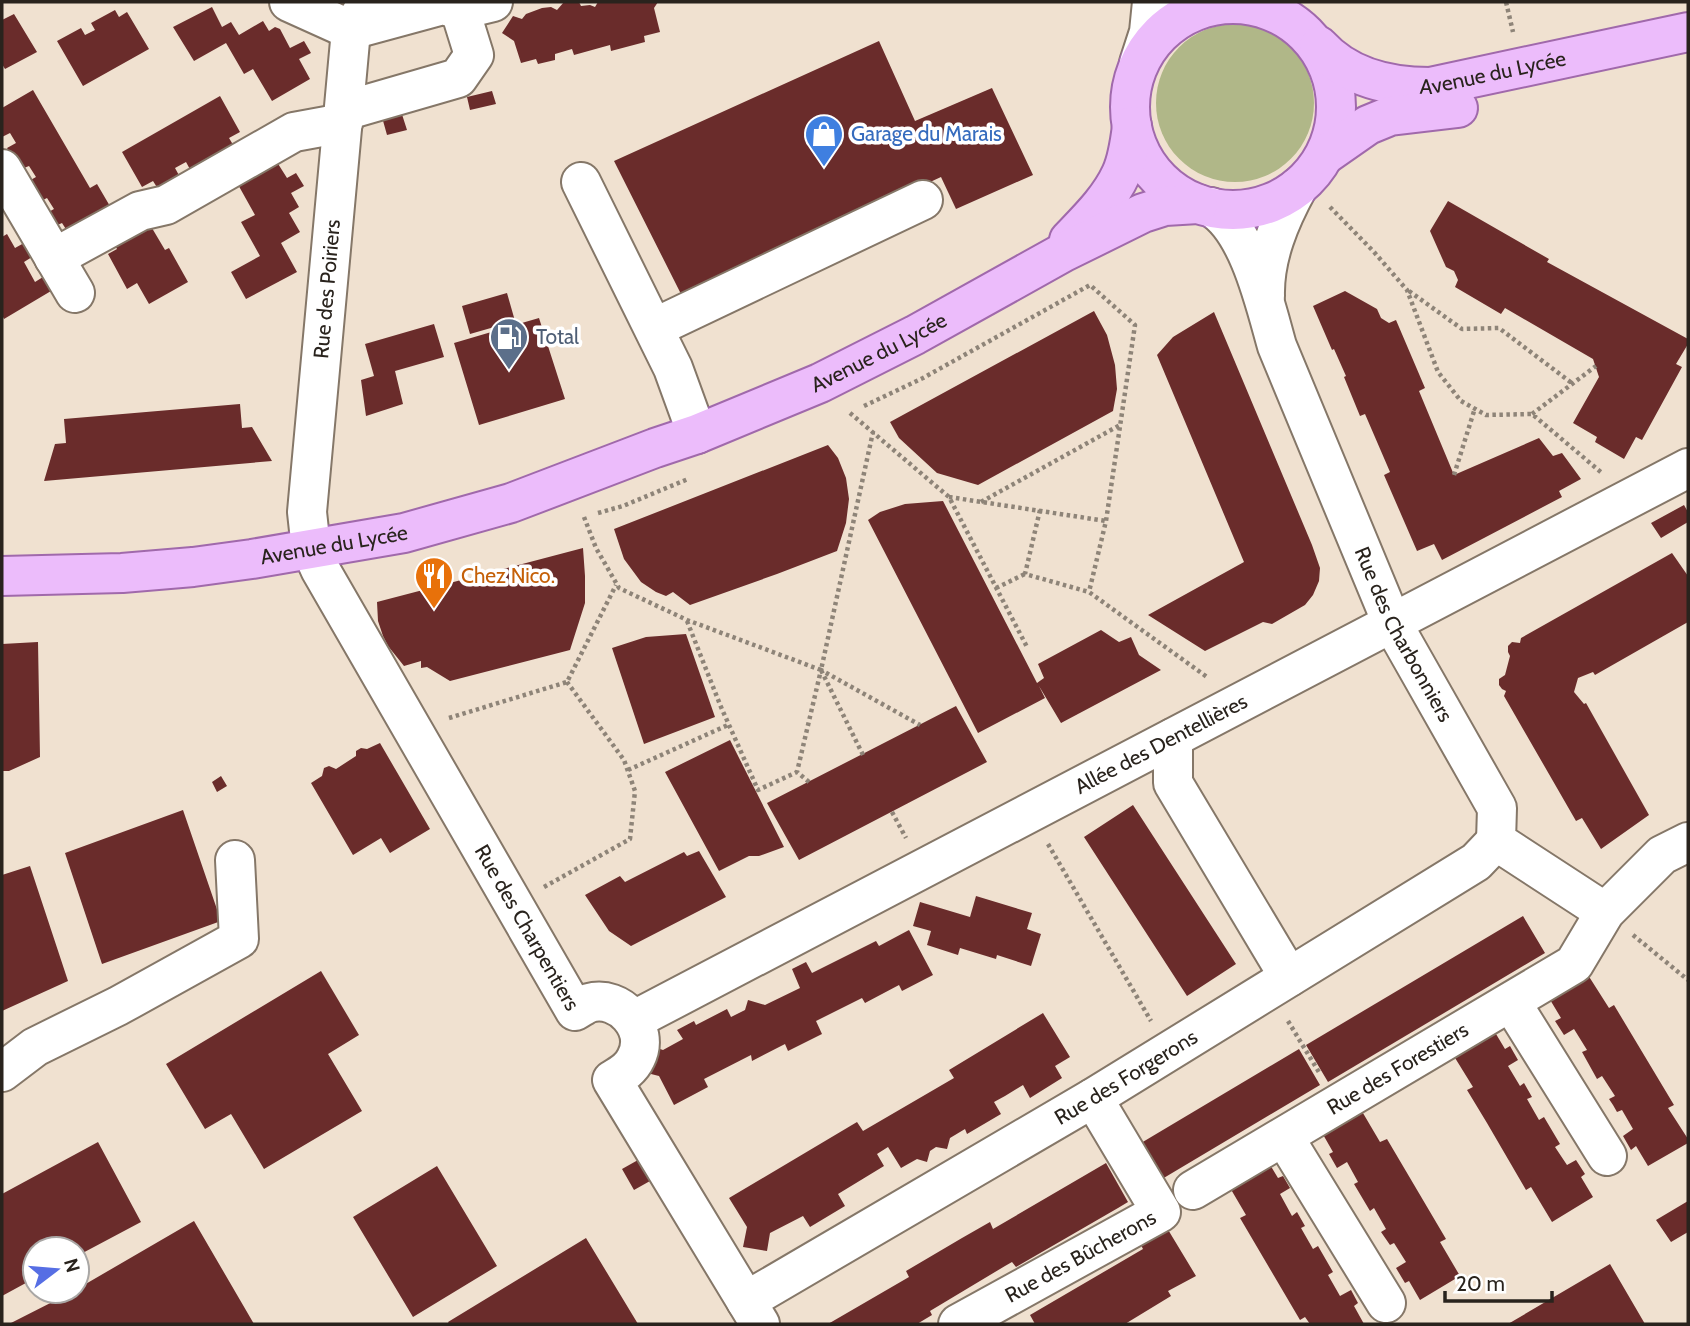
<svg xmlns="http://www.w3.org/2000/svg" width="1690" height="1326" font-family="Cabin,sans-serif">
  <rect width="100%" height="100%" fill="#f0e1d0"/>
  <!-- green -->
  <path fill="#b0b788" d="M1156 103a79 79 0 1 1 158 0a79 79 0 1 1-158 0Z"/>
  <!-- building -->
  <path fill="#6a2c2b" d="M564,2h15l2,4 9,-1 5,2 3,-5h60l-4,6 6,24 -16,4 1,6 -34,9 -1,-6 -36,10 -2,-6 -17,5v6l-17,4 -2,-5 -15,4 -7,-22 -12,-8 11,-17 9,3 4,-5 16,-6 9,-1 6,3z
    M212,7l10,20 9,-5 8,13 24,-14 6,10 6,-4 5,2 10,19 14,-7 7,12 -12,6 11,20 -38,22 -19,-32 -9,5 -18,-31 -32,18 -21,-34z
    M115,10l4,7 8,-5 22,37 -66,37 -26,-45 24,-13 4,7 10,-5 -4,-7z
    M14,14l23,38 -32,17 -3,-5v-44z
    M879,41l36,80 77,-33 41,87 -77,34 -15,-32 -259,119 -68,-135z
    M33,90l57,98 7,-4 17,29 -43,24 -9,-14 -9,4 -8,-13 9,-5 -7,-11 -8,4 -12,-20 9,-5 -7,-11 -10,4 -12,-22 9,-5 -6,-10 -8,4v-29z
    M492,91l4,13 -26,6 -3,-13z
    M220,96l20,36 -11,6 6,10 -43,25 -6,-11 -11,6 6,11 -21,13 -7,-11 -11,6 -20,-35z
    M399,105l8,25 -20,5 -7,-25z
    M275,159l12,19 9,-5 8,13 -13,7 8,14 -10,6 11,19 -19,11 16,29 -51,27 -15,-27 29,-16 -19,-34 14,-7 -19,-34z
    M1448,201l101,58 -2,3 141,77v5l-12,20 6,3 -40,73 -6,-3 -12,22 -29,-17 2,-5 -24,-14 26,-46 -6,-18 -88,-51 -4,6 -46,-27 3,-7 -4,-9 -8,-4 -16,-36z
    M146,218l19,32 4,-2 19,34 -39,22 -12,-21 -10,6 -19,-35 9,-5 -6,-10z
    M7,234l8,14 9,-5 8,14 -8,5 11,20 8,-5 8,14 -47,28 -2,-4v-78z
    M1345,291l32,18 4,9 8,5 7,-3 29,68 -6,3 35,84 85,-37 14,18 9,-3 19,26 -22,12 3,6 -120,63 -8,-16 -17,7 -33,-76 6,-3 -25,-58 -5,2 -16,-39 2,-1 -12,-27 -2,1 -19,-44z
    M507,293l8,28 -45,13 -8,-28z
    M1094,311l13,24 8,30 2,24 -4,22 -135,74 -41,-12 -38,-35 -9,-16z
    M1214,312l98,233 8,23 -1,13 -6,14 -8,10 -33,19 -9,-2 -58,29 -57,-36 96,-53 -87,-207 16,-18z
    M539,318l26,81 -86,26 -25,-82z
    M434,324l10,33 -49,14 8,33 -37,12 -5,-36 13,-4 -9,-32z
    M240,404l2,24 10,-1 20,34 -228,20 11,-37 11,-1 -2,-24z
    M828,445l10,13 8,20 3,21 -3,24 -9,28 -60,23 -87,31 -17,-13 -7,4 -10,-4 -15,-10 -17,-23 -10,-30z
    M943,501l94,182 7,-5 -6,-14 63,-34 18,12 12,-5 8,18 22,15 -100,53 -22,-37 6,12 -67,35 -110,-213 12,-8 25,-8z
    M1684,505l4,7v10l-27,16 -10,-15z
    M583,548l2,28v27l-15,47 -120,31 -23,-14 -6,1v-7l-17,5 -16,-20 -5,-10 -5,-15 -1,-19z
    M1672,553l16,23v46l-93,53 -2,-3 -15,6 -4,14 10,12 2,-1 63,112 -48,34 -19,-31 -6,3 -72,-125 2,-5 -4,-2 -3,-4v-6l6,-4 5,-19 -2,-4v-6l4,-4 8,1 1,-5z
    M686,634l29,83 -71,27 -32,-96 34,-11z
    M38,642l2,115 -31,14h-7v-127z
    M956,706l31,56 -188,98 -32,-57z
    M730,740l54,107 -25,9h-10l-30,15 -54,-99z
    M380,743l50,86 -40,24 -9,-15 -28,17 -42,-72 11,-7 2,-8 5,-2 7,3 20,-13v-5l5,-3 6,1z
    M221,776l6,10 -10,6 -5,-10z
    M1133,805l103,159 -49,32 -103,-159z
    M183,810l38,111 -119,43 -37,-111z
    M699,851l27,46 -95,49 -22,-15 -24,-36 35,-19 5,6 59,-30 3,4z
    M30,866l38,115 -66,30v-136z
    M976,896l56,17 -5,16 14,5 -10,32 -34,-11 -1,4 -36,-11 -2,7 -31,-10 4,-14 -18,-5 7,-24 50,15z
    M1523,916l22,37 -217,129 -22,-37z
    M909,930l24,45 -31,16 -3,-6 -34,18 -3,-5 -46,23 6,13 -34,17 -3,-7 -33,17 -1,-6 -47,24 4,8 -34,18 -15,-29 -12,-3 7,-26 9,3 20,-11 -6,-9 17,-9 2,4 31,-16 4,8 14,-7 3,-10 17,5 35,-17 -8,-19 14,-7 6,11 64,-32 3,5z
    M321,971l38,64 -31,19 34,57 -98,58 -33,-55 -26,15 -39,-65z
    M1588,975l21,33 5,-3 60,100 -6,3 20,31v4l-40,23 -12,-20 -5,4 -8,-14 10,-7 -11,-19 -5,2 -4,-7 -4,-6 6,-3 -13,-20 -5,3 -15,-27 5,-2 -13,-21 -10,6 -9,-14 6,-3 -12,-20z
    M1043,1013l27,44 -15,9 7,12 -32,20 -7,-13 -18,11 -11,6 7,12 -34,20 -2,-5 -15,9 -3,11 -11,-2 -6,4 -3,11 -10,-3 -16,9 -13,-21 -11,7 7,12 -46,28 7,12 -35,21 -7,-11 -33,17 -3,18 -24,-4 4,-20 -18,-29 128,-76 6,9 91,-53 -5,-8z
    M1493,1029l12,20 5,-3 8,14 -10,6 12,20 4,-3 8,14 -5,2 12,21 5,-3 16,27 -5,3 12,18 9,-5 9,14 -4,3 12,20 -41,25 -21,-35 -5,3 -39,-67 -20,-33 6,-3 -21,-34z
    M1299,1049l21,36 -163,97 -21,-36z
    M1360,1108l20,34 7,-3 59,100 -6,3 20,34 -40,24 -11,-19 -4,2 -9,-15 10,-6 -12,-19 -4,2 -9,-13 5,-3 -12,-21 -4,3 -16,-27 4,-2 -11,-20 -10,6 -8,-14 4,-2 -12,-21z
    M98,1142l43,80 -64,34v-7h-42v29l-33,18v-102z
    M1266,1158l12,20 5,-2 7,12 -10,6 12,22 5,-4 8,14 -4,2 12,21 5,-3 15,26 -5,3 12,21 11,-6 7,13 -4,3 10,18h-54l-5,-7 -5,3 -60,-102 6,-3 -20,-34z
    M638,1160l12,21 -16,9 -12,-21z
    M1106,1163l22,39 -10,6 -102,59 -4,-5 -7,4 -75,45 2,4 -15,9h-89l81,-47 -3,-6 56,-33 28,-16 3,7z
    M437,1166l60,100 -84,51 -60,-100z
    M1688,1201v31l-17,10 -15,-22z
    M194,1221l60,103h-245l65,-33h3v-2z
    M1167,1228l29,48 -28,15 3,5 -46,28h-90l-5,-9 113,-66 -3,-6z
    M586,1238l52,86h-189l-1,-2z
    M1610,1264l35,60h-137z"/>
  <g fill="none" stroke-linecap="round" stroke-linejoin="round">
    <defs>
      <g id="minor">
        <path d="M289,2l62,28"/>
        <path id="s1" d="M368,2l-17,28 -44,482 4,37 9,20 255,442c4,-2 9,-6 14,-8 31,-9 62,26 47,55 -5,11 -14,16 -24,22l148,244"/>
        <path d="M1240,2l2,1"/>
        <path d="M460,10l33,-8"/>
        <path d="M1139,63l10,-31 3,-30"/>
        <path d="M344,111l114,-33 16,-23 -14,-45 -17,-5 -92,25"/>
        <path d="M2,169l73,124"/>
        <path d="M581,182l92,186 24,66"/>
        <path id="s2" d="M1211,207c38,23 54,97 66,139l115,277 105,185 -1,33 109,71"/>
        <path d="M54,258l86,-47 26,-6 128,-73 49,-9"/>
        <path d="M1265,296c-1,-39 15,-76 33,-109"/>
        <path d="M654,328l269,-128"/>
        <path d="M1173,738v45l116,194"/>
        <path d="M1511,1002l96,154"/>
        <path id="s3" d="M634,1020l1054,-552"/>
        <path d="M2,1072l33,-25 83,-41 121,-67 -4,-79"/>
        <path d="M1284,1137l102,166"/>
        <path id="s4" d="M1193,1190l381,-226 31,-52 57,-57 26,-13"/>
        <path id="s5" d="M746,1301l347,-203 383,-236 20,-21"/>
        <path id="s6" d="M958,1324l203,-112 -68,-114"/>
      </g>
      <g id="major">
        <circle cx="1233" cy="107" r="103"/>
        <path id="s7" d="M1319,46c28,31 70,41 111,41l258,-55"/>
        <path d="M1325,155l43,-30 22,-9 68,-8"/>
        <path d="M1069,240c19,-20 40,-40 52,-66 7,-15 9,-32 11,-48"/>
        <path id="s8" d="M2,576l120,-3 71,-6 59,-8 152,-26 107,-30 144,-55 42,-14 123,-51 95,-48 149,-83 79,-39 22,-7 33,-2"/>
      </g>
    </defs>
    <!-- minor casing -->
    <use href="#minor" stroke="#857768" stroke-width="42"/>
    <!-- major casing -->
    <use href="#major" stroke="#a069ab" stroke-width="42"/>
    <!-- path -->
    <path stroke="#8e8478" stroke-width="4.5" stroke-dasharray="3.5 3.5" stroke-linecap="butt" d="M1506,2l7,30
      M1330,207l44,45 33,38 31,82 23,29 25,14 46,-1 70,59
      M1409,291l53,38 37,-1 74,56
      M864,406l59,-28 167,-93 45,40 -29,196 -17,71
      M850,413l99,84 78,150
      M1532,414l64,-48
      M1454,475l21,-67
      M949,497l157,24
      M981,502l139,-77
      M1040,510l-15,64 64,18 118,85
      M598,513l25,-7 65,-27
      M584,517l12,31 23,40 68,32 134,50
      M996,588l29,-14
      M687,621l34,86 37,83 39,-18
      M449,718l118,-36 49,-97
      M863,755l-42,-85 52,-238
      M628,770l100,-45
      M809,782l-12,-10 24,-102 99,55
      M892,812l14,26
      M1048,844l103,177
      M544,887l86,-48 5,-48 -11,-31 -57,-78
      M1633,935l55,45
      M1288,1021l32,53"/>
    <!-- minor -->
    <use href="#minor" stroke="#fff" stroke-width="38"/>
    <!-- major -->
    <use href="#major" stroke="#ecbcfb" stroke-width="38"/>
  </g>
  <!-- icons -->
  <defs>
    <symbol id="shop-pin" viewBox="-11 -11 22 30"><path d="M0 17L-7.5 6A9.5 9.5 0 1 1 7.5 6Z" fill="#3f7fe0" stroke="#fff"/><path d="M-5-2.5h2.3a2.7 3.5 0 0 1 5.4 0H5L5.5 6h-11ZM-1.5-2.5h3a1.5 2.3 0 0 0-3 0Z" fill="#fff"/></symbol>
    <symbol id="fuel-pin" viewBox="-11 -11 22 30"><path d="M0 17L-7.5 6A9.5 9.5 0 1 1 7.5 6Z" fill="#5c6f8a" stroke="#fff"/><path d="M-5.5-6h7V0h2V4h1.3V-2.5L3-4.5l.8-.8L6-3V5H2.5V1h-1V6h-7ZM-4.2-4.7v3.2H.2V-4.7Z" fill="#fff"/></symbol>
    <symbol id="restaurant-pin" viewBox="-11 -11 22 30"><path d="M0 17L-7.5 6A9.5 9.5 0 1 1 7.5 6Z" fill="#e8710a" stroke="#fff"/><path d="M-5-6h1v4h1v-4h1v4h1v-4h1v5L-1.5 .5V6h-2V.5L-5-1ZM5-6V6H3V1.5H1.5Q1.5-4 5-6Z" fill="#fff"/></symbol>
  </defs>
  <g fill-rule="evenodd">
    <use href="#shop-pin" x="802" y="112" width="44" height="60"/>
    <use href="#fuel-pin" x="487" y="315" width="44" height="60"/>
    <use href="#restaurant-pin" x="412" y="554" width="44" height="60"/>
  </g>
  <g text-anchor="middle" stroke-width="7" stroke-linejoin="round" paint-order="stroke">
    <!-- street labels -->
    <g font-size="21" fill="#29231d" stroke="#fff">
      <text dy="7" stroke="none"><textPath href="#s7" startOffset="186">Avenue du Lycée</textPath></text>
      <text transform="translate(327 289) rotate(-85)" y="7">Rue des Poiriers</text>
      <text dy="7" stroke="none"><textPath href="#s8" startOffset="914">Avenue du Lycée</textPath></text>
      <text dy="7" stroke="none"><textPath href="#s8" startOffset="334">Avenue du Lycée</textPath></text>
      <text dy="7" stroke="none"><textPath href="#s2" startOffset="472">Rue des Charbonniers</textPath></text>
      <text dy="7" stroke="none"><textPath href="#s3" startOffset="595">Allée des Dentellières</textPath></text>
      <text dy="7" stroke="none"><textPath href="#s1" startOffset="990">Rue des Charpentiers</textPath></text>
      <text dy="7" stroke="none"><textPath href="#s4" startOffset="238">Rue des Forestiers</textPath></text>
      <text dy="7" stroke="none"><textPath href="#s5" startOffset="441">Rue des Forgerons</textPath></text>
      <text dy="7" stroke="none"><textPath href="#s6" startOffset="140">Rue des Bûcherons</textPath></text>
    </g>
    <!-- shop labels -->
    <g font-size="21" fill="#366cbe" stroke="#fff" text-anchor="start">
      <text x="851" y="141">Garage du Marais</text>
    </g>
    <!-- service labels -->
    <g font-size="21" fill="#4e5e75" stroke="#fff" text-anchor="start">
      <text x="536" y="344">Total</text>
    </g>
    <!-- food labels -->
    <g font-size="21" fill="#c56008" stroke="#fff" text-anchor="start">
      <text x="461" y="583">Chez Nico.</text>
    </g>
  </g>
  <!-- border -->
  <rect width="1690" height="1326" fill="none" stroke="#29231d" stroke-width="7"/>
  <!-- north arrow -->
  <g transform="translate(56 1270) rotate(74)"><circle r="33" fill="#ffffff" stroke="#a9a7a5" stroke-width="2"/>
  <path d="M0-5L12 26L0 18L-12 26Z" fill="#566ee4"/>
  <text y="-10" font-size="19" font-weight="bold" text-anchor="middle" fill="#29231d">N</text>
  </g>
  <!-- scale -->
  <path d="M1445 1291v10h107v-10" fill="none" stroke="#29231d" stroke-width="3.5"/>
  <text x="1456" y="1291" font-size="21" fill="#29231d" stroke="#ffffff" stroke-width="5" paint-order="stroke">20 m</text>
</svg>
